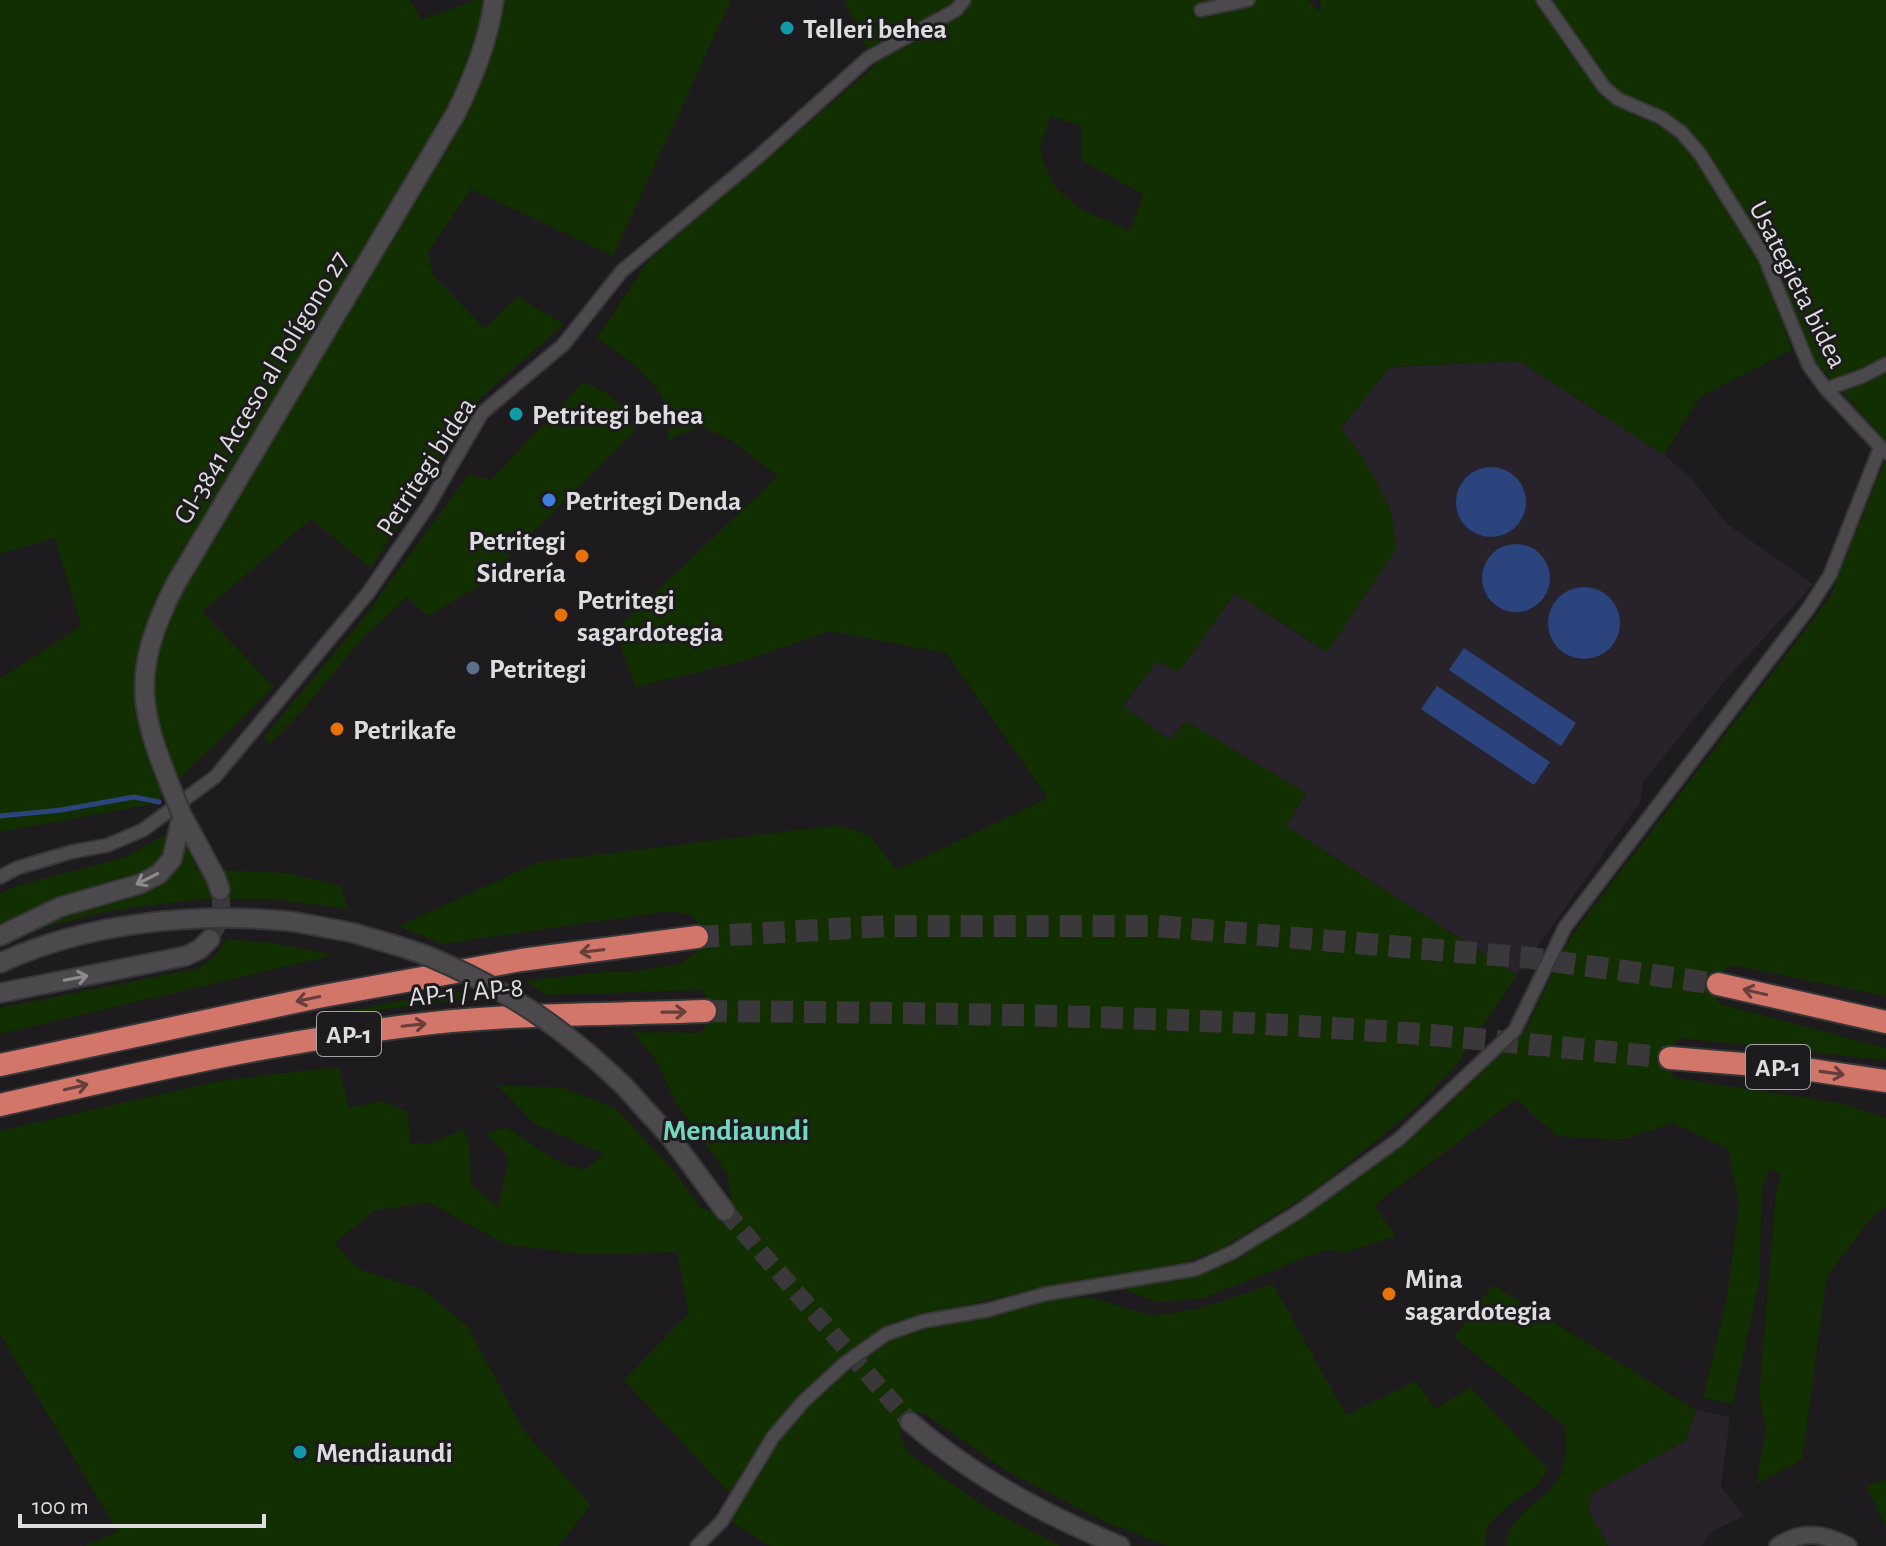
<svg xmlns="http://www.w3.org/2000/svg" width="1886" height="1546" font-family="'Alegreya Sans',sans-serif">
  <rect width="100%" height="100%" fill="#1d1b1e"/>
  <!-- built -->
  <path fill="#28232b" d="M1519,361l145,94 26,22 37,47 86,60 -90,99 -80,99 -3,20 -123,173 -231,-149 20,-32 -120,-73 -16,19 -47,-33 34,-46 22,11 56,-79 91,59 38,-193 -23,-31 49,-61z
    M1696,1410l34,7 -9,70 23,29 -32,15 -11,15h-93l-19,-35 2,-17 95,-54z"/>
  <!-- green -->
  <path fill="#122f01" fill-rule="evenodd" d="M0,0h410l12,20 54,-20h255l-118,256 -142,-67 -43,63 5,23 52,54 32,-33 47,28 -84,74 -109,170 -60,-49 -109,93 72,75 -121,117 -153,28v-153l81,-53 -26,-88 -55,16z
    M844,0h464l13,13 -1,-13h217l54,79 88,59 16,20 62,95 35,97 -92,47 -36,58 -145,-94 -129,6 -49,61 23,31 26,49 7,40 -70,104 -92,-59 -56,79 -22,-11 -34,45 47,34 16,-19 120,72 -20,33 231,149 -59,88 -41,44 -103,84 -93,58 -37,14 -144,25 -119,28 -34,13 -101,84 -31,39 -25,42 -106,-114 65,-67 -12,-61 -95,2 -77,-10 -77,-42 -54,9 -40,32 24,26 66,21 44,37 56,104 67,74 -33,41h-474l34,-14 -118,-198v-203l218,-50 121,-14 10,41 34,-7 25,11 2,31 19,1 34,-15 6,14 2,41 27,24 11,-51 -23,-23 20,-7 54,36 24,7 20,-16 -69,-30 -38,-39 66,3 52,20 58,62 28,38 19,7 11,-16 -4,-25 -50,-70 -21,-44 -23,-28 66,1 11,-12 1,-20 -11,-11 -154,5 -21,-14 78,-9h31l48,-9 19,-15v-19l-9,-14 -22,-4 -227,33 -44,-18 139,-64 301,-37 31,11 27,34 151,-72 -102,-145 -117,-22 -79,28 -114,28 -21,-56 163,-155 -47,-36 -30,-14 -33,14c0,-10 2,-22 -1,-31 -9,-31 -45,-53 -70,-71l51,-77 227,-195zM1051,116l31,10 -1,34 62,34 -13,37 -51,-23 -23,-20 -12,-24 -4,-18z
    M1553,0h333v442l-75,-86 -41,-104 -79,-121 -30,-20 -44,-21 -22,-26z
    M583,382c30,12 38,20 53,48l-157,156 -51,30 -21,-19 -45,42 -59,71 -34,35 -5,-8 95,-113 110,-150 22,6z
    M1886,458v538l-155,-31 -20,15 9,24 166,44v12l-206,-22 -18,20 13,20 169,26 42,14v88l-12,9 -47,61 -25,184 -46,24 10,-56 -7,-32 17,-204 5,-18 -12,-6 -7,22 -3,92 -26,122 -30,-6 24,-100 12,-94 -11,-55 -55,-26 -52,17 -64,-4 -41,-37 -142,106 22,31 -52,17 -17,-4 -123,49 -45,4 -40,-14 76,-11 43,-18 79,-53 118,-88 90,-87 45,-93 259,-339z
    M188,823l7,46 92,4 54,13 7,23 -74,-10h-74l-92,12 -66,17 -42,19v-53l16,-8 107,-28z
    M227,939l46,4 61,12 -334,79v-26l200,-40 16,-13z
    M456,990l16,8 -171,22z
    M1273,1284l73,131 70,-34 19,28 35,-22 78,82c-5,7 -9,15 -16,20 -17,15 -53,30 -46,57h-317l-59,-22 -103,-53 -83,-58 -21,1 -3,20 8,19 80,56 73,37h-291l-41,-26 47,-77 31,-37 42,-38 33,-24 27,-12 31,-8 133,-28 20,2 59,18 50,-8z
    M1493,1285l203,125 -10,30 -95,54 -2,17 19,35h-101c-4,-30 40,-44 52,-69 8,-16 8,-33 6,-51l-111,-89z
    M1886,1479v47l-20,-40z"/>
  <!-- water -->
  <path fill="#2b447d" d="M1456 502a35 35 0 1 1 70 0a35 35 0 1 1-70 0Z
    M1482 578a34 34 0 1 1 68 0a34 34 0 1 1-68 0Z
    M1548 623a36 36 0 1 1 72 0a36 36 0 1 1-72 0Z
    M1464,648l112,75 -15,23 -112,-76z
    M1437,686l113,76 -16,23 -113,-76z"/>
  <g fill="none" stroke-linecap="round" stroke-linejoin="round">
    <!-- stream -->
    <path stroke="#2b447d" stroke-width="5" d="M0,816l61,-6 73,-13 25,5"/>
    <!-- secondary-tunnel -->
    <path stroke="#3a383b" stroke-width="18" stroke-dasharray="18 9" stroke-linecap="butt" d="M210,939l12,-24 -2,-25
      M725,1211l185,211"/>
    <!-- motorway-tunnel -->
    <path stroke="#3a383b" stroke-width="22" stroke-dasharray="22 11" stroke-linecap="butt" d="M697,937l189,-11h272l373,32 187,26
      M705,1011c229,2 459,4 688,21 93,7 185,17 277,26"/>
    <defs>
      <path id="minor" d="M1543,0l61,87 14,12 44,19 20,15 18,21 64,102 45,110 17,23 60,64
        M1201,10l47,-10
        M1826,389l37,-13 23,-12
        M0,877l17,-9 54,-16 37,-7 35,-15 72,-53 153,-184 60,-87 54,-93 81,-68 59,-74 136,-114 110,-99 88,-48 8,-10
        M697,1546l25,-25 51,-84 30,-35 41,-38 42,-30 38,-13 64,-11 57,-16 151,-25 37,-17 65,-40 101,-73 116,-109 50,-103 243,-318 22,-34 50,-127"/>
      <path id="tertiary" d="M1778,1546c23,-16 46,-13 70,0"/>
      <path id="secondary" d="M175,585l281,-472c18,-37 32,-72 38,-113
        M182,815l34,63 4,12
        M0,936l60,-29 80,-23 19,-10 13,-15 10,-44
        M0,963c86,-40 194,-51 287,-42 23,3 45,8 67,12
        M0,993l186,-37 14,-7 10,-10
        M624,1086l47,52 54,73
        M910,1422c62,54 135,93 210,124"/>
      <path id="motorway" d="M1718,984l168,38
        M1670,1058l134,11 82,12
        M0,1065l318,-68 203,-37 176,-23
        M0,1105c135,-31 269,-62 407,-79 99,-13 198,-11 298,-15"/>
    </defs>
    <!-- minor casing -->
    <use href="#minor" stroke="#363537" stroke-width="16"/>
    <!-- tertiary casing -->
    <use href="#tertiary" stroke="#363537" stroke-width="20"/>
    <!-- secondary casing -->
    <use href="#secondary" stroke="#363537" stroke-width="22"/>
    <!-- motorway casing -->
    <use href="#motorway" stroke="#363537" stroke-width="26"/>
    <!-- minor -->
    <use href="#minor" stroke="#4c494d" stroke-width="12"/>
    <!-- tertiary -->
    <use href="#tertiary" stroke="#4c494d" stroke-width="16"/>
    <!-- secondary -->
    <use href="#secondary" stroke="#4c494d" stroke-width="18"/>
    <!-- motorway -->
    <use href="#motorway" stroke="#d3766a" stroke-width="22"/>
    <defs>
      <path id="secondary-bridge" d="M175,585c-50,98 -32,133 7,230
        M354,933c25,8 52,14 76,24 78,33 134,71 194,129"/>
    </defs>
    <!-- secondary-bridge casing -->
    <use href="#secondary-bridge" stroke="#363537" stroke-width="22" stroke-linecap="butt"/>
    <!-- secondary-bridge -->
    <use href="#secondary-bridge" stroke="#4c494d" stroke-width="18"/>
  </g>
  <!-- one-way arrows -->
  <defs><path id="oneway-shaft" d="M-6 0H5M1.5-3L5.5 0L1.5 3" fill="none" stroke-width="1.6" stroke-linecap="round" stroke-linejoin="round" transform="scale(2)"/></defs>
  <g stroke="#8d8b8e">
    <use href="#oneway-shaft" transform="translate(147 879) rotate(153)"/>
    <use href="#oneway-shaft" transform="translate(76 978) rotate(-11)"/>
  </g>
  <g stroke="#663f3c">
    <use href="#oneway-shaft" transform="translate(592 951) rotate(173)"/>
    <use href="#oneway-shaft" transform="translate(1755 992) rotate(-167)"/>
    <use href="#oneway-shaft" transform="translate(308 999) rotate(168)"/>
    <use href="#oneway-shaft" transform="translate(674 1012) rotate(-1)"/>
    <use href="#oneway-shaft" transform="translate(414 1025) rotate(-6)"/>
    <use href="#oneway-shaft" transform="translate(1832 1073) rotate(8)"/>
    <use href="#oneway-shaft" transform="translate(76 1087) rotate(-13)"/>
  </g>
  <!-- markers -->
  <g fill="#0f9aa8" stroke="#1d1b1e" stroke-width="3">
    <circle cx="787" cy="28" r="8"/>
    <circle cx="516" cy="414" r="8"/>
    <circle cx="300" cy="1452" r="8"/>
  </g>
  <circle fill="#3f7fe0" stroke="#1d1b1e" stroke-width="3" cx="549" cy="500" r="8"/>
  <g fill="#e8710a" stroke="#1d1b1e" stroke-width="3">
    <circle cx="582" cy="556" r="8"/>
    <circle cx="561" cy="615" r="8"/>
    <circle cx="337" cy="729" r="8"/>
    <circle cx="1389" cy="1294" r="8"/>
  </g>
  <circle fill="#5c6f8a" stroke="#1d1b1e" stroke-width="3" cx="473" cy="668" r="8"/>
  <g text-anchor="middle" stroke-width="6" stroke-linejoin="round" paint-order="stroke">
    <!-- shield labels -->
    <g fill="#1d1b1e" stroke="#a3a2a4" stroke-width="2">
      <rect x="317" y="1012" width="64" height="44" rx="6"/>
      <rect x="1746" y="1045" width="64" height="44" rx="6"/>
    </g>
    <g font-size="26" font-weight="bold" fill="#dddcde">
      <text x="349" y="1043">AP-1</text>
      <text x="1778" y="1076">AP-1</text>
    </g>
    <!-- poi labels -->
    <g font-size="28" font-weight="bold" fill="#dddcde" stroke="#1d1b1e" text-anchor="start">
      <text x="803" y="38">Telleri behea</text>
      <text x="532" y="424">Petritegi behea</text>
      <text x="565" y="510">Petritegi Denda</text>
      <text x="566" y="550" text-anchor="end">Petritegi<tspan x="566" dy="32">Sidrería</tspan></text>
      <text x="577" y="609">Petritegi<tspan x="577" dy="32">sagardotegia</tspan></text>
      <text x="489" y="678">Petritegi</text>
      <text x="353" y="739">Petrikafe</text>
      <text x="1405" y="1288">Mina<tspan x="1405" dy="32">sagardotegia</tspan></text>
      <text x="316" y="1462">Mendiaundi</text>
    </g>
    <!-- street labels -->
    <g font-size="28" fill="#dddcde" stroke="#1d1b1e">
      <text transform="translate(1799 284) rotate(63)" y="10">Usategieta bidea</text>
      <text transform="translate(260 387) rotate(-59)" y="10">GI-3841 Acceso al Polígono 27</text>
      <text transform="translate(425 466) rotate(-57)" y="10">Petritegi bidea</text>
      <text transform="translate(466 991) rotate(-5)" y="10">AP-1 / AP-8</text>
    </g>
    <!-- neighbourhood labels -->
    <g font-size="30" font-weight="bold" fill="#74d7bf" stroke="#1d1b1e">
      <text x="736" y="1140">Mendiaundi</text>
    </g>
  </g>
  <!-- scale -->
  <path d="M20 1514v12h244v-12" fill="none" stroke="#dddcde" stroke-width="4"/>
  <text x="32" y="1514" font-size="24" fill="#dddcde" stroke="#1d1b1e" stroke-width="6" paint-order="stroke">100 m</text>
</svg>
